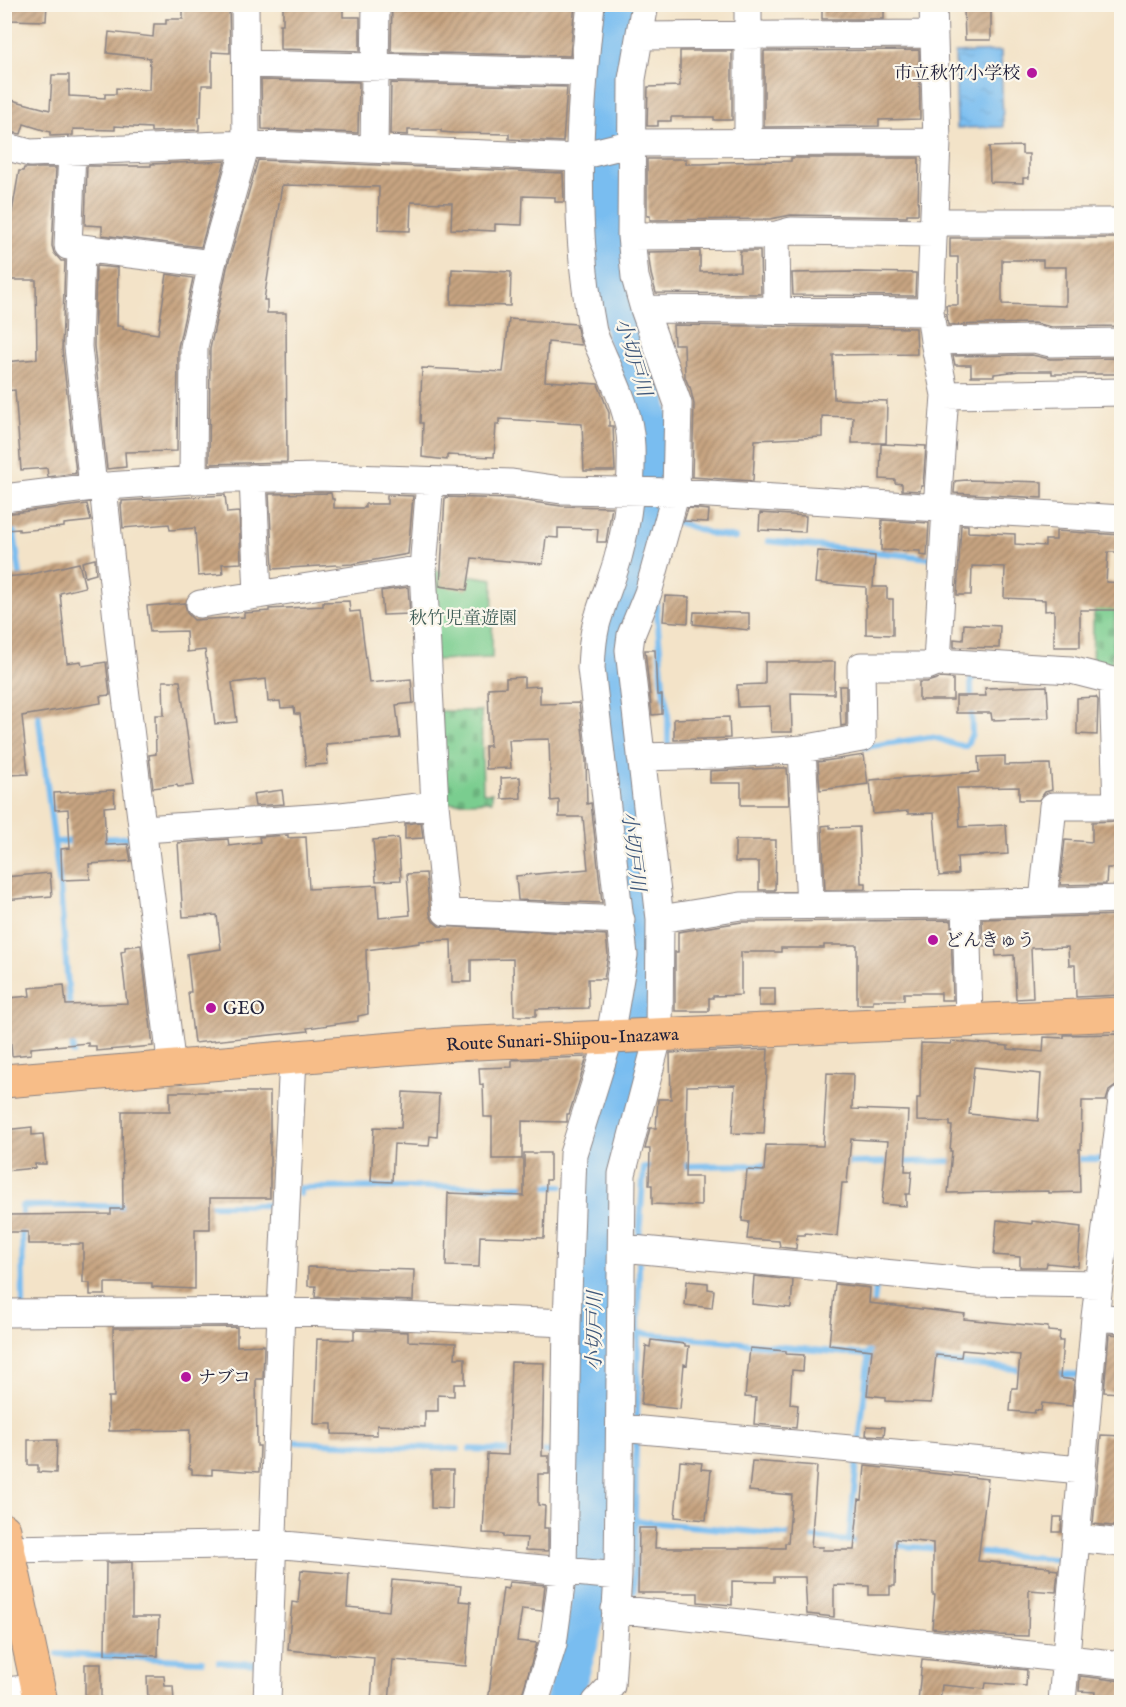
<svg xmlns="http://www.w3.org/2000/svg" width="1126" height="1707" font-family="'IM FELL English','Noto Serif JP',serif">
  <defs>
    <pattern id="cemetery-stones" width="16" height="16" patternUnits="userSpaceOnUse" patternTransform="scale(1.5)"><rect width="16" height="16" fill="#7acd8f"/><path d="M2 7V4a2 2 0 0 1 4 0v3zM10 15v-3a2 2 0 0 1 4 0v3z" fill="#69b07c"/></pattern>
    <pattern id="water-ripples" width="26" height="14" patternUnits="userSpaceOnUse" patternTransform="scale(1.5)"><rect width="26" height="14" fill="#79bdf0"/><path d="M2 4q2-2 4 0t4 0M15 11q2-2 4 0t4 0" fill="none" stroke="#68a2cf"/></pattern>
    <pattern id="building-hatch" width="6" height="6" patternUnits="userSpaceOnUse" patternTransform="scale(1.5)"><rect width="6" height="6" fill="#c7a481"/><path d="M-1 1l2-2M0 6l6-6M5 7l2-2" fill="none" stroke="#a1856b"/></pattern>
  </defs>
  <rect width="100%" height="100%" fill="#fbf7ec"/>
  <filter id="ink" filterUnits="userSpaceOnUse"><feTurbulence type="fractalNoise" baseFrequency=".0167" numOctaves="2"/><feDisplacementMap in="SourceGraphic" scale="12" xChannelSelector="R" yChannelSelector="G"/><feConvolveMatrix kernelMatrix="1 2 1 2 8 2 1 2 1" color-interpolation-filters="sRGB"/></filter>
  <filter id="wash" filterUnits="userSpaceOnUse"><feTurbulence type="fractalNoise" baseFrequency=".008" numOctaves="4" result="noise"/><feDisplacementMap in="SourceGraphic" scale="24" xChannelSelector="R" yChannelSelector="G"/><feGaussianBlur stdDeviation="1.35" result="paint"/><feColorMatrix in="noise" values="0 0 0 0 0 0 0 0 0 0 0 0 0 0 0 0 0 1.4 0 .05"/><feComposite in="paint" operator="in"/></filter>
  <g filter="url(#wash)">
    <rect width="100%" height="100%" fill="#f3e3c8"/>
    <!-- green -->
    <path fill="#7acd8f" stroke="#4e7865" stroke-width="1.5" d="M433,570l60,9 -1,79 -58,2z"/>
    <!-- cemetery -->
    <path fill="url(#cemetery-stones)" stroke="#4e7865" stroke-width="1.5" d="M1098,586h19l-6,91 -19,-6 1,-48z
      M440,711h41l2,82h9v8l-46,2z"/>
    <!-- water -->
    <path fill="url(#water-ripples)" stroke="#4e7096" stroke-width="1.5" d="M1001,51l2,76 -46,1 -2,-75z"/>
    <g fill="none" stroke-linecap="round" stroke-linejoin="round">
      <!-- stream -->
      <path stroke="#79bdf0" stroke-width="6" d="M677,522l35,12 23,4
        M14,532l7,50
        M768,541l163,17
        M656,602l7,84 5,24v40
        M37,705l23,183 10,123
        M865,747l65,-10c13,1 23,10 36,9l6,-12 -1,-57h5
        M622,768l14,-1
        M100,839l37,-2
        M55,842l23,-1
        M72,1036l1,17
        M1071,1159h30
        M843,1163l116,-2
        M678,1166l92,-1
        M540,1186h22
        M300,1194v-6l230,-2
        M202,1205h77
        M645,1238l-6,-1 5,-70h12
        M23,1305l-1,-99h107
        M873,1309l4,-29
        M639,1333l238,23
        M929,1361l97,9
        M1054,1373l27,2
        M637,1419l2,-156
        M296,1442l162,7
        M859,1443l10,-91
        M470,1449l45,2
        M534,1451l23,1
        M582,1453h10
        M635,1521l161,15
        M806,1537l55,5
        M849,1541l8,-80
        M890,1545l49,4
        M973,1552l91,8
        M634,1591l2,-151
        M58,1654l144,7
        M219,1662l41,2"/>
      <!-- river -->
      <path stroke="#79bdf0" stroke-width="36" d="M563,1702l20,-69 7,-37 6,-421 9,-46 20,-65 17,-79 1,-63 -33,-253 4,-43 34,-118 6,-72 -7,-41 -22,-59 -13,-48 -7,-62 2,-52 -3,-53 3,-51 12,-66"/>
    </g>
    <g id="blocks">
      <!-- building -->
      <path fill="url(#building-hatch)" fill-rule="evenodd" d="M9,4h38l-1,17 -37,-1z
        M183,4l46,1 1,48 -18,-1v33h-10l-1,32h-2v13l-48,2v-4l-36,-2v4l-42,-1v6l-23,1v-4l-26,-8 -3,10 -17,-3v-33l46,12 2,-35h17v21l36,2v-4h11v-6l33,2 1,-32 -43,-5 2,-21 44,5 1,-13h12v-5h17z
        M283,4h60v13h17v34l-80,-2v-25h3z
        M392,4h183l-5,52 -179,-4z
        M884,4v15h-62v-14z
        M991,7v33h-26l-1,-32z
        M919,50l1,69 -41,1v6l-115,1v-76z
        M680,51h52v69h-18v-3h-43v4h-13v5h-11l1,-39 32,-1z
        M261,80l98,2 -1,51 -96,-4z
        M391,83l176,4 -4,55 -54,-3v-5l-56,-1 -12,-1v-2h-33v5l-18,-1z
        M1022,146v8h7v24h-6v5l-33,-1 -1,-35z
        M791,158h128l-1,56h-11v3l-116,-2 -21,4 -120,1v-4h-3v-57h39v5h16l18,-1v-1l71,-1z
        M258,160l305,13 1,29h-9v-5l-32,-1 -1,29 -27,-1v7l-44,-2 1,-26 -41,-1 -1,29 -32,-1 1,-43 -97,-2 -18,115h3v13h19l1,149 -78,2 1,-115 17,-81z
        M225,161l-24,86 -99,-12v-9l-17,-1 2,-59h64v-2z
        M24,168h32l-4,78 2,7 7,8h4l-3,88 14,124 -28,4 -1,-9 -26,2 -6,-80 -11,1v-29l33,-3 -1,-79h-32v-70l8,2 7,-41h4z
        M950,238h170l2,88 -70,1 -18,-4 -86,2 -2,-20h12v-48h-8zM1002,260h41v7h23v39l-64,-2z
        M700,251v21l40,-1v-20h20l1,43 -105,-1 -5,-19 -3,-22z
        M96,266l22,2 -1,58h6v3l35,5 9,-60 26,4 -15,69 -1,104 -52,1 1,15 -19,2 -13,-123z
        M452,269l59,3 -1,34 -59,-2z
        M855,272l61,1 -1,23 -122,-1 -1,-22z
        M509,319l67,5 5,21 -33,-3 -3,39 53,3 11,29v13h4l2,45h-31l-2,-47 -83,-5v5h-3l-2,33 -47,-2v5l-25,-3 1,-34h-3l2,-55 81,4z
        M673,325l243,3 1,26 -84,1 1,44 53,2 -1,42h-34l1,-26 -31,-1v21l-67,3 -2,41 -61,-4 2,-73 -4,-17h-1l-4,-10 -1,-33h-10z
        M1032,355l18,4 72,-1v16h-70v-3h-33l-25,3v2h-23v-11h-16l-2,-9z
        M881,444l45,2 -3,40h-2l-1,5 -18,-1v-6l-7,-1v-3l-15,-1z
        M967,480l75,2v16l-88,-5 1,-12z
        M331,493l1,6h2v9h31v-4h22v-9l26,1 -5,58 -56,10 -79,5 -4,-75z
        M225,495l2,18 12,-1 2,51 -19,1 1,10 -25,2 -3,-48 -25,2 -1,-6 -46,4 -2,-24h1v-3z
        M445,497l66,2 50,7 51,1 -6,35h-9l1,-13 -40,-1v10l-12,-1 -3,27 -71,-6 -5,32 -27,-4z
        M87,504l4,17 -27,3v3l-45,4v-2l-15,1v-16z
        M688,508l21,2 -1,12 -24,-1z
        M760,513l46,3 -1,16 -46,-2z
        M882,520l47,3 -2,33 -7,-1v-4l-39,-1z
        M961,525h7v7l47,2v10l30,2v-6h11v-9l66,4 -1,17h-13l-2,30 16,1v27h-42v37h-26v-37l-9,1v-11l-41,-2 1,-31 -33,-1 -1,29h-14z
        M818,551l57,5 -2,31h14v12h6v36l-27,-1v-47l-51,-4z
        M95,559l1,15 -11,3 -3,-15z
        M79,563l6,24 -25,6 7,70 14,-2 1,5 24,-4 4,33 -10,1 1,7 -79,13 6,58 -19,1v-3h-5v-195l23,-2z
        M408,587l2,27 -27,1 -2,-24z
        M665,596l24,1 -1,26 -25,-2z
        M349,601l1,11 10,-1 9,72 42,-4 2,24 -17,2 4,33 -74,6 2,20 -22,2 -6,-52h-5l-1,-7 -13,1 -1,-7 -12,1 -2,-23 -34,4 5,39 -22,2 -10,-74 -18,2 -1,-21 -36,1 -3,-26 38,-3 2,10 7,7 50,-3v-4l25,-2v-2l54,-3v-4z
        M694,612l55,1v17l-56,-6z
        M964,624l36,2 -1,22 -45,-1v-8l9,1z
        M645,650h10l2,45h5v19l-10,1z
        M765,662h70l-1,32 -43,-1 1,39h-21l-1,-26 -32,1 -1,-22 28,-1z
        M524,677v10l16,-1v18l39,-1 7,57 1,44 4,-1 11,100 -84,-3 -2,-24 72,-7 -5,-52h-24v-17l-8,1 -2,-62 -40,1 2,28 -25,1 -1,-23h5l-2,-58 18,-1v-9z
        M940,678l13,1v21h-34v-18h8z
        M163,681h17l14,104 -16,2 -1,-2 -24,3 -4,-33 7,-1 -1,-39h9z
        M839,686h7v39l-5,1z
        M1047,686l2,32 -57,2 -1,-7h-35v-17h30l-1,-8z
        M1096,697l2,3 -1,35 -20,-1v-36z
        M729,717l1,21 -56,2v-21z
        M864,755l4,29 -48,6 -2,-28z
        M1005,756v9l45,-1 2,26 -7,2 -6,8h-20v-13l-62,1 3,39 46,-2 2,29 -51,3 1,17 -19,2 -5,-63 -26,1v-3l-35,3 -3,-34 109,-8 -1,-15z
        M778,768h9l2,37h-48v-22h-31v-12z
        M520,777l1,21 -19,1 -1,-21z
        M114,790l1,16 -11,1 2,38 22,-1 3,17 -42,3 1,15 -28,1 -1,-31 9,-1 -2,-39 -13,1 -1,-17z
        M282,790l2,14 -29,2 -2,-12z
        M1122,821v47h-15l-1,16 -46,1 5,-45 27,2v-20z
        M421,822l2,16 -18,1v-15z
        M830,825v3l29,-1 2,56h5v6l-41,1 -3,-64z
        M288,835v3l18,-1 3,52 68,-4 2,33 31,-3 -3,-41 19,-1 4,41 3,7 6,5 167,9 2,20 -4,24h-16l1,29 -53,1v7h-22l-1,-57 -42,1v22h-19l-1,-42 -32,1v2l-53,7 2,64 -10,2v5l-51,7 1,3 -114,12 -6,-51h3l-4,-38 34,-5 -4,-34 -34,2 -5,-74 50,-4 1,7 31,-4 -1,-5z
        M398,838l3,42 -25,1 -3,-41z
        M735,840h41l-1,50h-16v-28h-24z
        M50,873l2,23 -48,4v-23z
        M1122,915v80l-46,2 -1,-32h-6l-1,-18 -37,1 2,50 -17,1 -2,-44 -18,1 -1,-11 -12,1 -1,-27z
        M951,920l2,80h-12v-7h-37v7h-31v4h-16v-59h-33v3h-43v4h-40v43l-28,1v2h-4v13h-34v-59h3v-20l64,-10z
        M141,945l12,101 -57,5v-5h-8v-3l-57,5v6l-19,2 -4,-44h3l-2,-14 21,-2 -1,-8 35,-3 2,20 61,-2 -6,-51 4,-1v-4z
        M759,988h16v18h-16z
        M1122,1034l-1,24 -4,27 -8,6 -3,10h-24l-1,48h-2l1,43 -32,1v-2l-100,2 4,-42h-2l2,-25h-2v-4l-33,-1v-23h3l1,-55 30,1 1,-3 56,5v3l35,3 1,-15 20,1v-3zM974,1067l67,7 -3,47 -69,-7z
        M768,1049l-4,85 -32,-1 3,-48 -48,1 -2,91h16v29l-49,-2v-19h-3l1,-36h-5l5,-21h6l2,-29h13l-1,-46z
        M587,1057l-18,57h-2v8l-45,-1v38h-30v-42h-8l-1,-33 -3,1 -1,-17 33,-1v-7z
        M827,1073l26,1 -1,35 56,2 -3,60h7l-2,23h-4v12l-24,-2 6,-63 -37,-2 -4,44h-5l-5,53 -32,-3v2h-8l-1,14 -16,-2 -1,-6 -32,-2 2,-17 -7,-1 5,-51 17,1 2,-26 57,1z
        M170,1092h100v106h-60v31h-15v60l-43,-2v-4h-47v12h-15v-12h-7v-39h-55v-12h-24v-17l107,-1v-5h12l-1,-98h48z
        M403,1092l36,2 -2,43 -7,-1 -1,10 -35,-2 -2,38 -21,-1 3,-54 27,1z
        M32,1127v8l11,-1 3,30h-11v4l-31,3v-41z
        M524,1153h26v27h-4l-2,58 -64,-2 -1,31 -33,-1 2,-73 76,3z
        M997,1220l35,4v-3l49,6 -3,39 -31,-3 -1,4h-26v-10l-26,-2z
        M308,1267l106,3 -1,31 -98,-4 1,-11h-8z
        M754,1276l39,4 -2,28 -39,-4z
        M687,1281l21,2v6l6,1 -2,18 -27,-3z
        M835,1284l35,4 -1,15 96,11 -1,5 84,8v4l12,1 -1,9h4l-3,37 14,2 -2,26 -30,-3 -1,8 -6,-1 -1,3 -24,-2 2,-23h5l3,-33 -58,-5 -1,7 -25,-2 -5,48 -46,-2v-4l-18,-2 5,-45 -43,-5z
        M237,1327v19l27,-1 -1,34h-7l1,67h3l-1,26 -47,-3v6l-20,-1v-5h-3l1,-39 -81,1 -1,-34h6l-1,-69z
        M354,1330l54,2v9l48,2 -1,15h10v26h-11v12l-16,-1v16h-13v16l-48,-2v10l-45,-1v-10h-18l3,-85 37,1z
        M1109,1334l13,1v58l-18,-1z
        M651,1340l34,4v2h4l-2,19 -3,-1 -4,45 -39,-4 5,-59 4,1z
        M750,1348l36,3v3l18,1 -1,16 -11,-1 -2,34 8,1 -2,23 -42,-4 2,-26 -11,-1z
        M511,1362l33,1 -2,93h7v18h-11v31l7,1 -1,22h4v23l-22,-1 1,-12 -24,-1v-3l-20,-1 4,-79 21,1z
        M867,1426l18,1 -1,9 -18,-1z
        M1101,1435l21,1v91l-29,-3z
        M28,1440h29l-1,33 -18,-1v-7h-10z
        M680,1461l22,2 -1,6 10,1 -5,50 -31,-3z
        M752,1461l65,5 -6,81h12l-1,3h32l5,-51 3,1 3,-34 123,13 -10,82 72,6v2l8,1 -2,22 -27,-2 -1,46 -31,-1 -65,-7 3,-33h-2v-52l-37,-4 -1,47h-5v9h-21v-9l-35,-1v32l-27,-3 -2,-37h-31v5l-42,-1v24l-34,-3v-9h-60l1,-65h17l-1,20h130v-5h3l4,-48 -43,-4z
        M431,1470h22l-1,39 -21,-1z
        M1054,1517h8l-1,15h-8z
        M132,1562v55h27l-1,39 -53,-2 1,-91z
        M301,1570l48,4 -2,33 42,4 3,-31 69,6 -2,15 12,1 -5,64 -73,-6 -4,42 -18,-1 3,-43 -86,-8 4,-48 6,1z
        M509,1582l36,3 -3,26 -20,-2 -5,32 20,2 -17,59h-32l15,-114 5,1z
        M922,1659l105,11 -1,16 -40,-3 -1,6 -43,-4 -2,17h-22z
        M85,1664h16v38h-16z
        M147,1676h17l1,10h8l1,16h-26z
        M1080,1676l42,5v21h-28l1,-10 -16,-1z"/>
    </g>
  </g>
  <g filter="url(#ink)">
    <use href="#blocks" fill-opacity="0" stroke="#8a8282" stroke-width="1.5"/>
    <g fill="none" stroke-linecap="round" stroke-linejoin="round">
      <defs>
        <path id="minor" d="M748,4v139
          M933,4l4,138 -7,170 4,29 11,54 -8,113
          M640,36l294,-2
          M246,64l337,8
          M4,146l26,7 216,-9 334,14
          M374,149l2,-145
          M72,151l-4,95 13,2
          M580,156l53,-13 304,-1
          M934,222h188
          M776,235l1,74
          M631,236l145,-1 15,-4 142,2
          M644,309l286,3
          M934,341l100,-2 16,4 72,-1
          M945,395l177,-3
          M253,478l5,117
          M193,480l1,-133 18,-83
          M430,481l-7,88 12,236 11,107 175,8
          M93,487l-15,-140 3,-99 131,16 34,-120 -1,-140
          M103,487l17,161 52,420
          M4,498l89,-11 100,-7 124,-3 195,6 49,7 115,2 446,27
          M200,604l223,-35
          M937,662l9,-153
          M802,749l8,156
          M641,757l79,-2 82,-6 60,-11 -1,-72h66l10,-4 134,8 51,13
          M144,829l197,-13 94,-11
          M1043,901l10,-95h64l-4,-124
          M966,904l3,116
          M660,919l81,-13 225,-2 156,-5
          M622,1248l356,34 121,2
          M4,1313l277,-2 286,12
          M1095,1317l27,2
          M620,1428l461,42
          M1076,1538l46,5
          M8,1549l266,-5 344,32
          M615,1609l507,56
          M4,1691l34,-3
          M267,1702l14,-391 12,-254
          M535,1702l18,-58 10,-73 4,-248 6,-169 37,-118 14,-81 -33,-287c1,-18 2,-36 8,-53 6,-21 15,-40 20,-61 9,-34 13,-72 12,-108 -1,-33 -15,-61 -28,-90 -4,-10 -10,-20 -11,-30 -20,-105 -13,-216 -1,-322
          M596,1702l15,-16 7,-110 4,-402 37,-140 1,-115 -31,-269 2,-15 17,-42 28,-101 2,-88 -34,-95 -9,-32 -4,-41 1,-157 13,-75
          M1062,1702l33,-385 27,-217"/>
        <g id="major">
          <path id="s1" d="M4,1081l450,-37 668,-30"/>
          <path d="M4,1530l37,172"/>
        </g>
      </defs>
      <!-- minor casing -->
      <use href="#minor" stroke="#8a8282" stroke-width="29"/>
      <!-- major casing -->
      <use href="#major" stroke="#8a8282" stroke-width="35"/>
      <!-- minor -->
      <use href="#minor" stroke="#fff" stroke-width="27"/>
      <!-- major -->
      <use href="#major" stroke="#f7bd88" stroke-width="33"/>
    </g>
  </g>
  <!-- markers -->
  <g fill="#b5179e" stroke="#fbf7ec" stroke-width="2">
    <circle cx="1032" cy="73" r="6"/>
    <circle cx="933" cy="940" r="6"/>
    <circle cx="211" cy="1008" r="6"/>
    <circle cx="186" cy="1377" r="6"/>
  </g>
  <g text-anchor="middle" stroke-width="4.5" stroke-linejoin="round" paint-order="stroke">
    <!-- poi labels -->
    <g font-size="18" fill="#22223b" stroke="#fbf7ec" text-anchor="start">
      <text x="1020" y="79" text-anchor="end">市立秋竹小学校</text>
      <text x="945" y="946">どんきゅう</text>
      <text x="223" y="1014">GEO</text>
      <text x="198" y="1383">ナブコ</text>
    </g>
    <!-- park labels -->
    <g font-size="18" fill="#415e58" stroke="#fbf7ec">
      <text x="463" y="624">秋竹児童遊園</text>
    </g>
    <!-- street labels -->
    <g font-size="18" fill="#22223b" stroke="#fbf7ec">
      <text dy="6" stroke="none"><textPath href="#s1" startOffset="560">Route Sunari-Shiipou-Inazawa</textPath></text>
    </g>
    <!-- water labels -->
    <g font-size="20" font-style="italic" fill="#40587a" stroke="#fbf7ec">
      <text transform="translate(634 357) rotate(73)" y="7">小切戸川</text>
      <text transform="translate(634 851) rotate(83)" y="7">小切戸川</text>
      <text transform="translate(594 1331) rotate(-89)" y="7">小切戸川</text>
    </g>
  </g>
  <!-- margin -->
  <rect width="1126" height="1707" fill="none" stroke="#fbf7ec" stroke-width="24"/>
</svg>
